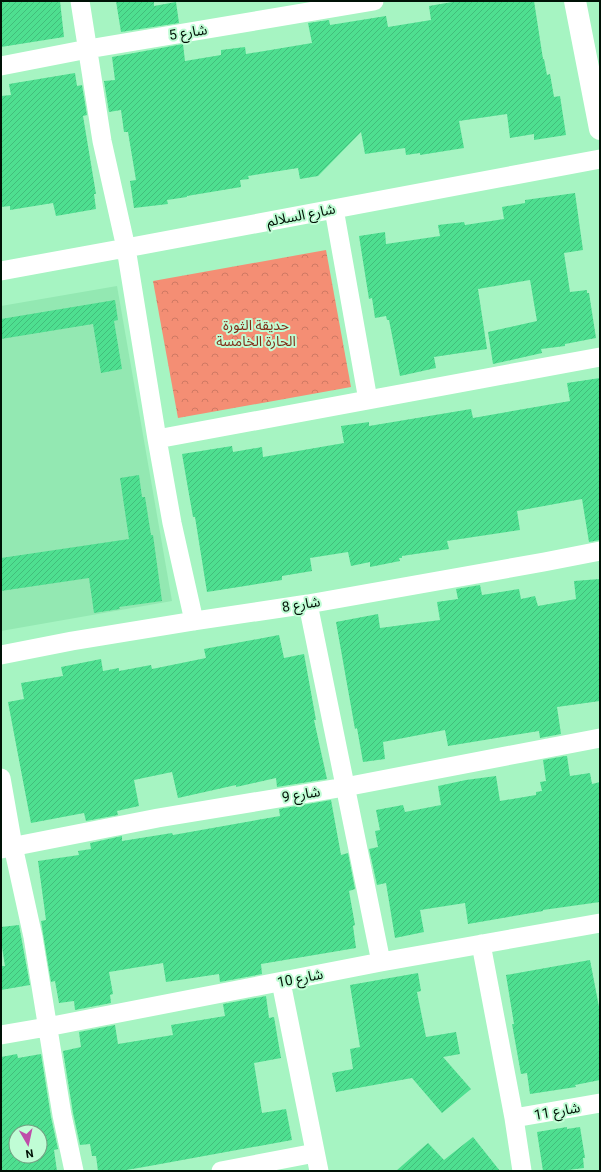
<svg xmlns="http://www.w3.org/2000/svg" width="601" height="1172" font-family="Roboto,'Noto Sans Arabic',sans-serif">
  <defs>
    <pattern id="park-crowns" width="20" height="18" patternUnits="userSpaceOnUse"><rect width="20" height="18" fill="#f48e74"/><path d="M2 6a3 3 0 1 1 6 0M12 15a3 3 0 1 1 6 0" fill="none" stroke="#cf7963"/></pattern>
    <pattern id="building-hatch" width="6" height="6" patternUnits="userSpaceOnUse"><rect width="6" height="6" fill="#4edf90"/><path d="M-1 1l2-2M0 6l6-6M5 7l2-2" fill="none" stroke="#42be7b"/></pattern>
  </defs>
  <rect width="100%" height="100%" fill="#a6f4c2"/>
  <!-- built -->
  <path fill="#93e8b2" d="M117,286l55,315 -171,30v-325z"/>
  <!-- park -->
  <path fill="url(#park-crowns)" d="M326,250l25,137 -173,31 -25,-137z"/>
  <!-- building -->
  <path fill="url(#building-hatch)" fill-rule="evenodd" d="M1,1h59l4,36 -63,10z
    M116,1h38v5l22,-4 3,21 -58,9z
    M458,1h76l9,58h1l3,16 3,-1 4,23 6,-1 6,39 -32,5v-6l-24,4 -3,-24 -48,7 5,27 -44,7v-2l-14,2 -1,-7 -40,6 -4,-22 -43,44 -18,3 -2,-11 -50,8 1,3 -9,1 1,7 -54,9v1l-20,3 1,4 -34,4 -4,-27 6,-1 -8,-48h-4l-3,-22 -12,2 -5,-31 11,-1 -3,-23 71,-13 2,17 36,-6v-5l24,-3 1,7 66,-11 -4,-20 21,-3 1,5 56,-9 2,11 43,-7 -2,-14z
    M75,73l2,13 5,-1 5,30 -4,1 13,78h-2l2,15 -40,7 -3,-13 -43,7v-4l-9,1v-111l10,-1 -2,-11z
    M575,193l8,57 -19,3 6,39 17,-2v3h2l7,45 -31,6v2l-24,3 1,4 -49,11 -5,-32 49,-11 -7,-41 -52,9 9,60 -53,8 2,11 -36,8 -11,-56h-2l-1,-4 -11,2 -3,-20 -3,1 -10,-63 26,-4 1,12 54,-8 -2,-11 26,-3 1,3 39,-6 -2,-12 23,-4v-3z
    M115,300l3,20 -4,1 8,48 -21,4 -8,-49 -92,15v-20z
    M600,378v162l-11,2 -7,-43 -65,12 3,19 -73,11 2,8 -47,7v2h-3l1,3 -30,6v-5l-19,4 -3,-14 -38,6 2,13 -30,5v4l-75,12 -12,-75h-2l-11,-63 50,-8 1,6 29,-5 1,10 81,-14 -3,-17 28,-4v4l102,-17 2,9 97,-17 -3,-18z
    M139,475l3,22h3l6,38h2l9,66 -43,6 1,2 -26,4 -5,-35 -88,13v-33l128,-19 -9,-61z
    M600,579v122l-43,6 4,27 -21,4 -1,-7 -91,15 -3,-16 -62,12 2,17 -22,3 -6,-34 -2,1 -19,-107 42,-8 2,14 60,-8 -3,-18 21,-3 -2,-10 24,-4 2,10 37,-6 2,10 14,-3 3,10 38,-7 -2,-18z
    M279,635l5,23 20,-4 12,66h-2l13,59 -50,8 -1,-9 -40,9v-2l-58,13 -6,-26 -38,8 5,26 -22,5 1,4 -32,6 -2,-8 -53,10 -23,-121 16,-3 -3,-16 42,-7 -2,-9 40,-8 2,12 16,-3v3l32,-6 1,4 54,-11 -2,-9z
    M565,756h2l3,20 20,-3 2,11 8,-2v120l-57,8v1l-75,13 -3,-21 -45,7 4,22 -29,6 -9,-55 -9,2 -8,-36 9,-2 -3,-16 5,-1 -4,-20 27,-5 2,7 36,-7 -3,-19 28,-6 30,-4 4,25 36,-6v-3l6,-1 -2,-9 6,-1 -3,-21z
    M331,800l10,55 7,-2 7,36 -6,2 6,34 -2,1 3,22 -95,16 1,10 -42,8 -1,-8 -53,8 -3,-19 -54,9 4,22 -3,1 1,8 -36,7 -1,-9 -15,2 -4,-22 -4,1 -10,-61 5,-1 -8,-59 41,-6 -1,-4 13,-2 -1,-6 32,-7v5l50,-8 1,2 107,-19 -1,-7z
    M19,925l11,60 -29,5v-24h4l-4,-25v-14z
    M590,960l10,52v68l-25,5 1,2 -46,7 -3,-21 -6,1 -9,-50h2l-8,-49z
    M418,973l3,18 -4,1 9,45 30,-5 4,22 -17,3 28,32 -29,24 -30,-35 -76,14 -4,-19 21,-4 -3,-20 10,-2 -10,-62z
    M266,996l3,22 5,-1 7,41 -27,5 8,50 24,-4 6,31 -148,27 -24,4h-22l-2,-15h-4l-2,-12 -10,1 -7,-32 -10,-62 18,-4 -2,-15 36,-7 3,19 55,-9 -2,-10 54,-9 -2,-12z
    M17,1054l1,4 23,-4 10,63 7,32 -4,1 3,21h-56v-114zM16,1132h24v24h-24z
    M567,1127v2l13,-2 5,31h-2l1,10 -24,3h-17l-6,-39z
    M473,1137l27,34h-104l32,-28 16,17z"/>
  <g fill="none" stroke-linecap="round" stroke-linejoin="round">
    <!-- minor -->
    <path stroke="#fff" stroke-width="19" d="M80,1l22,140 24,107 31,191 15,84 22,98
      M1,66l87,-17 286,-48
      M334,209l34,191
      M1,271l125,-23 474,-89
      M157,439l443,-82
      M308,604l73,358
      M1,655l71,-14 122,-20 114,-17 236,-42 56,-11
      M1,778l12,68 20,91 29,178 12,56
      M1,849l157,-31 187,-31 255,-49
      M481,944l33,174 8,53
      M281,982l38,189
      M1,1035l46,-8 334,-65 219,-39
      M514,1118l86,-15
      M221,1171l94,-18"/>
    <!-- secondary -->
    <path stroke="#fff" stroke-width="22" d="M575,1l25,128"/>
  </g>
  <g text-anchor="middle" stroke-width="4" stroke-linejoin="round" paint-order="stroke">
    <!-- street labels -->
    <g font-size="14" fill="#001206" stroke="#c0fdd5">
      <text transform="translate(188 32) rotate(-9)" y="5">شارع 5</text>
      <text transform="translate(301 215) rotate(-11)" y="5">شارع السلالم</text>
      <text transform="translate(301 604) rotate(-9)" y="5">شارع 8</text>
      <text transform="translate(301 794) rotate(-9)" y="5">شارع 9</text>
      <text transform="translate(300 978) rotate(-11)" y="5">شارع 10</text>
      <text transform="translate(557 1111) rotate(-10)" y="5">شارع 11</text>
    </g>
    <!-- park labels -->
    <g font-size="14" fill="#802e19" stroke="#c0fdd5">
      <text x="256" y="330">حديقة الثورة<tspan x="256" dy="16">الحارة الخامسة</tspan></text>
    </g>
  </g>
  <!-- border -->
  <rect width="601" height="1172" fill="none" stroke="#001206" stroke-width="4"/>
  <!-- north arrow -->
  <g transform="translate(28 1144) rotate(171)"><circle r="19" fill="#c0fdd5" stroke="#739f82"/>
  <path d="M0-3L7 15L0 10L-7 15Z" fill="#be4da9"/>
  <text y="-6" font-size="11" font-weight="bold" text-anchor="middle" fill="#001206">N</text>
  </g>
</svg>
